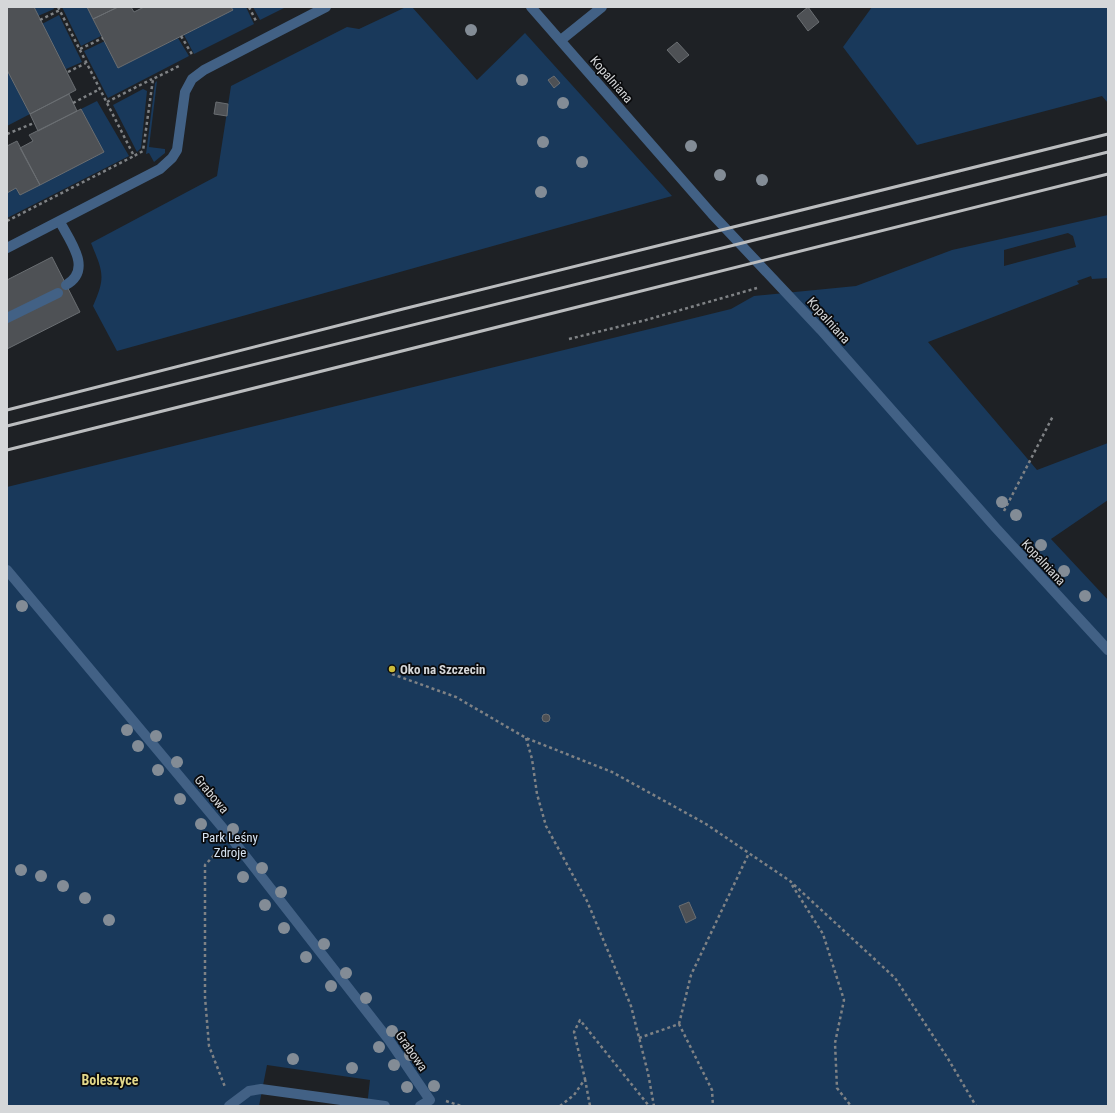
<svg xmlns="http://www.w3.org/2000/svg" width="1115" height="1113" font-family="'Roboto Condensed',sans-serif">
  <rect width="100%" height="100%" fill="#1e2125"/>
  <!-- green -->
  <path fill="#19395b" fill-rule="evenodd" d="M34,7h19l1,2 -16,7z
    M62,7h25l14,29 -20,10z
    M231,7h15l8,17 -60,30 -10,-19 48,-25z
    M253,7h33l-26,13z
    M406,7h6l65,73 48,-47 147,163 -555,155 -24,-45c13,-29 10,-34 -2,-63l126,-67 14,-90 116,-59 12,2z
    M872,7h236v96l-6,-7 -185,49 -74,-98z
    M59,15l23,47 -16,7 -24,-45z
    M178,38l11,18 -81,42 -24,-47 21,-10 13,27z
    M7,70l23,44 -23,12z
    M157,81l-8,66 16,2v4l-11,9 -5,-9 -3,1 9,-71z
    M143,89l4,2 -6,57 -4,4 -24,-47z
    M97,101l32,55 -122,62v-25l9,-5 4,7 84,-43 -23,-43z
    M1108,215v63l-16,1 -1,-3 -14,5 2,3 -151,58 109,128 71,-27v57l-57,39 57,61v506h-741l3,-26 -103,-15 -8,41h-252v-619l724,-178 23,-13 102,-10 96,-36zM1068,233l5,3 3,11 -72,19v-16z"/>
  <!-- building -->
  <path fill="#4e5155" stroke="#6a6e72" d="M7,7h27l42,83 -46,24 -23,-44z
    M87,7h31l-25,12z
    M118,7h13l3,5 10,-5h87l2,3 -115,58 -25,-49z
    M808,7l11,15 -11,9 -11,-15z
    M677,42l12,13 -10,8 -12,-13z
    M554,76l6,7 -6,5 -6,-8z
    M69,94l8,17 -39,20 -8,-17z
    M216,102l12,2 -1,12 -13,-2z
    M81,109l23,43 -64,33 -20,-37 13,-7 -4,-6z
    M17,141l23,44 -20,10 -4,-7 -9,5v-47z
    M52,257l28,55 -73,37v-69z
    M542 718a4 4 0 1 1 8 0a4 4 0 1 1-8 0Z
    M689,902l7,16 -10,5 -7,-17z"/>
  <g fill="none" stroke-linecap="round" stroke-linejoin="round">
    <!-- path -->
    <path stroke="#7f8285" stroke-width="2.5" stroke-dasharray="3 3" stroke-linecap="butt" d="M58,7l76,149 9,-5 10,-72 26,-13
      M249,7l8,16
      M40,20l20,-10
      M181,36l12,20
      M80,49l23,-11
      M68,72l18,-9
      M107,102l45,-23
      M73,103l27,-14
      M7,134l27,-11
      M7,221l127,-65
      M569,339l77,-19 111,-32
      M1004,511l49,-95
      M392,674l64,23 70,41 86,34 94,52 84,57 105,97 52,79 29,49
      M526,738l6,21 5,35 9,32 41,75 44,105 17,67 6,33
      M218,851l-13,14v132l4,49 16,41
      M792,885l31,49 21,66 -9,43 2,45 14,18
      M679,1024l12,-49 58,-122
      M639,1038l40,-14 33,66 1,16
      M585,1079l5,27
      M446,1101l15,5
      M560,1106l14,-11 11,-16 -11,-47 6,-12 69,86"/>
    <!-- service -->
    <path stroke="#426185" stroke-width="10" d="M561,40l41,-33"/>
    <!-- minor -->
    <path stroke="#426185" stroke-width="10" d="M531,7l181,207 109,116 174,197 113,123
      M60,222c10,19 33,48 6,63
      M7,248l153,-79 12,-11 5,-8 8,-58 7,-13 12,-9 122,-63
      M7,318l51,-25
      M7,570l225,269 157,201 41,60 -10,6
      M229,1106l20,-15 12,-2 124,17"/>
    <!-- rail -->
    <path stroke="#bbbdbf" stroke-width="3" d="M7,410l396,-101 705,-175
      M7,426l1101,-274
      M7,450l1101,-276"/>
  </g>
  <!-- trees -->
  <g fill="#838c96">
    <circle cx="471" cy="30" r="6"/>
    <circle cx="522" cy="80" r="6"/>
    <circle cx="563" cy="103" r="6"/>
    <circle cx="543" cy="142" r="6"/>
    <circle cx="691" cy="146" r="6"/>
    <circle cx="582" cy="162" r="6"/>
    <circle cx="720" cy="175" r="6"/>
    <circle cx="762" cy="180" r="6"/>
    <circle cx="541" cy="192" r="6"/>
    <circle cx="1002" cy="502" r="6"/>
    <circle cx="1016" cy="515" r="6"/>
    <circle cx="1041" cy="545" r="6"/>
    <circle cx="1064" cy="571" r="6"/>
    <circle cx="1085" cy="596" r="6"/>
    <circle cx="22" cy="606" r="6"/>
    <circle cx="127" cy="730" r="6"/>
    <circle cx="156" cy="736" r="6"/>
    <circle cx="138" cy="746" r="6"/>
    <circle cx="177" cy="762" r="6"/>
    <circle cx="158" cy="770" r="6"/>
    <circle cx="180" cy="799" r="6"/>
    <circle cx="201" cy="824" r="6"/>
    <circle cx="233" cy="829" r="6"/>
    <circle cx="262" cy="868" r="6"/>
    <circle cx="21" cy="870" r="6"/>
    <circle cx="41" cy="876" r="6"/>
    <circle cx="243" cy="877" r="6"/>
    <circle cx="63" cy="886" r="6"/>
    <circle cx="281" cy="892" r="6"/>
    <circle cx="85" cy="898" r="6"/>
    <circle cx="265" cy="905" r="6"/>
    <circle cx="109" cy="920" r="6"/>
    <circle cx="284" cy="928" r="6"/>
    <circle cx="324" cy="944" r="6"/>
    <circle cx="306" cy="957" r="6"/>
    <circle cx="346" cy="973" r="6"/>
    <circle cx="331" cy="986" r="6"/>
    <circle cx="366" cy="998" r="6"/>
    <circle cx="392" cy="1031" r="6"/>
    <circle cx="379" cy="1047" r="6"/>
    <circle cx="410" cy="1055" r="6"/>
    <circle cx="293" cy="1059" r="6"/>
    <circle cx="394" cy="1065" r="6"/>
    <circle cx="352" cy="1068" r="6"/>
    <circle cx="434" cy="1086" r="6"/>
    <circle cx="407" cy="1087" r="6"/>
  </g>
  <!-- markers -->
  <circle fill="#caba3a" stroke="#090a0c" stroke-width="1.5" cx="392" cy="669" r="4"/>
  <g text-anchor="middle" stroke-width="3.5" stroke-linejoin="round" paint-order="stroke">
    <!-- street labels -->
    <g font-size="13" fill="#d5d7d9" stroke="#090a0c">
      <text transform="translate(612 79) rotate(49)" y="5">Kopalniana</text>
      <text transform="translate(829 320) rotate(48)" y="5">Kopalniana</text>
      <text transform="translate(1044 562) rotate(47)" y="5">Kopalniana</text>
      <text transform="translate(212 794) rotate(50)" y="5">Grabowa</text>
      <text transform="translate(412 1051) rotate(55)" y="5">Grabowa</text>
    </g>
    <!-- poi labels -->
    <g font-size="13" font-weight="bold" fill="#d5d7d9" stroke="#090a0c" text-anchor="start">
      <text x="400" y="674">Oko na Szczecin</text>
    </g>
    <!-- park labels -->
    <g font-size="13" fill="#d6e3f2" stroke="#090a0c">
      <text x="230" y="842">Park Leśny<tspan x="230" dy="15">Zdroje</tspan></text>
    </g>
    <!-- neighbourhood labels -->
    <g font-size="14" font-weight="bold" fill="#e2d88a" stroke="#090a0c">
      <text x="110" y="1085">Boleszyce</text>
    </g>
  </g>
  <!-- border -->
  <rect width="1115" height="1113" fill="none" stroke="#d5d7d9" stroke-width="16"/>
</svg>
